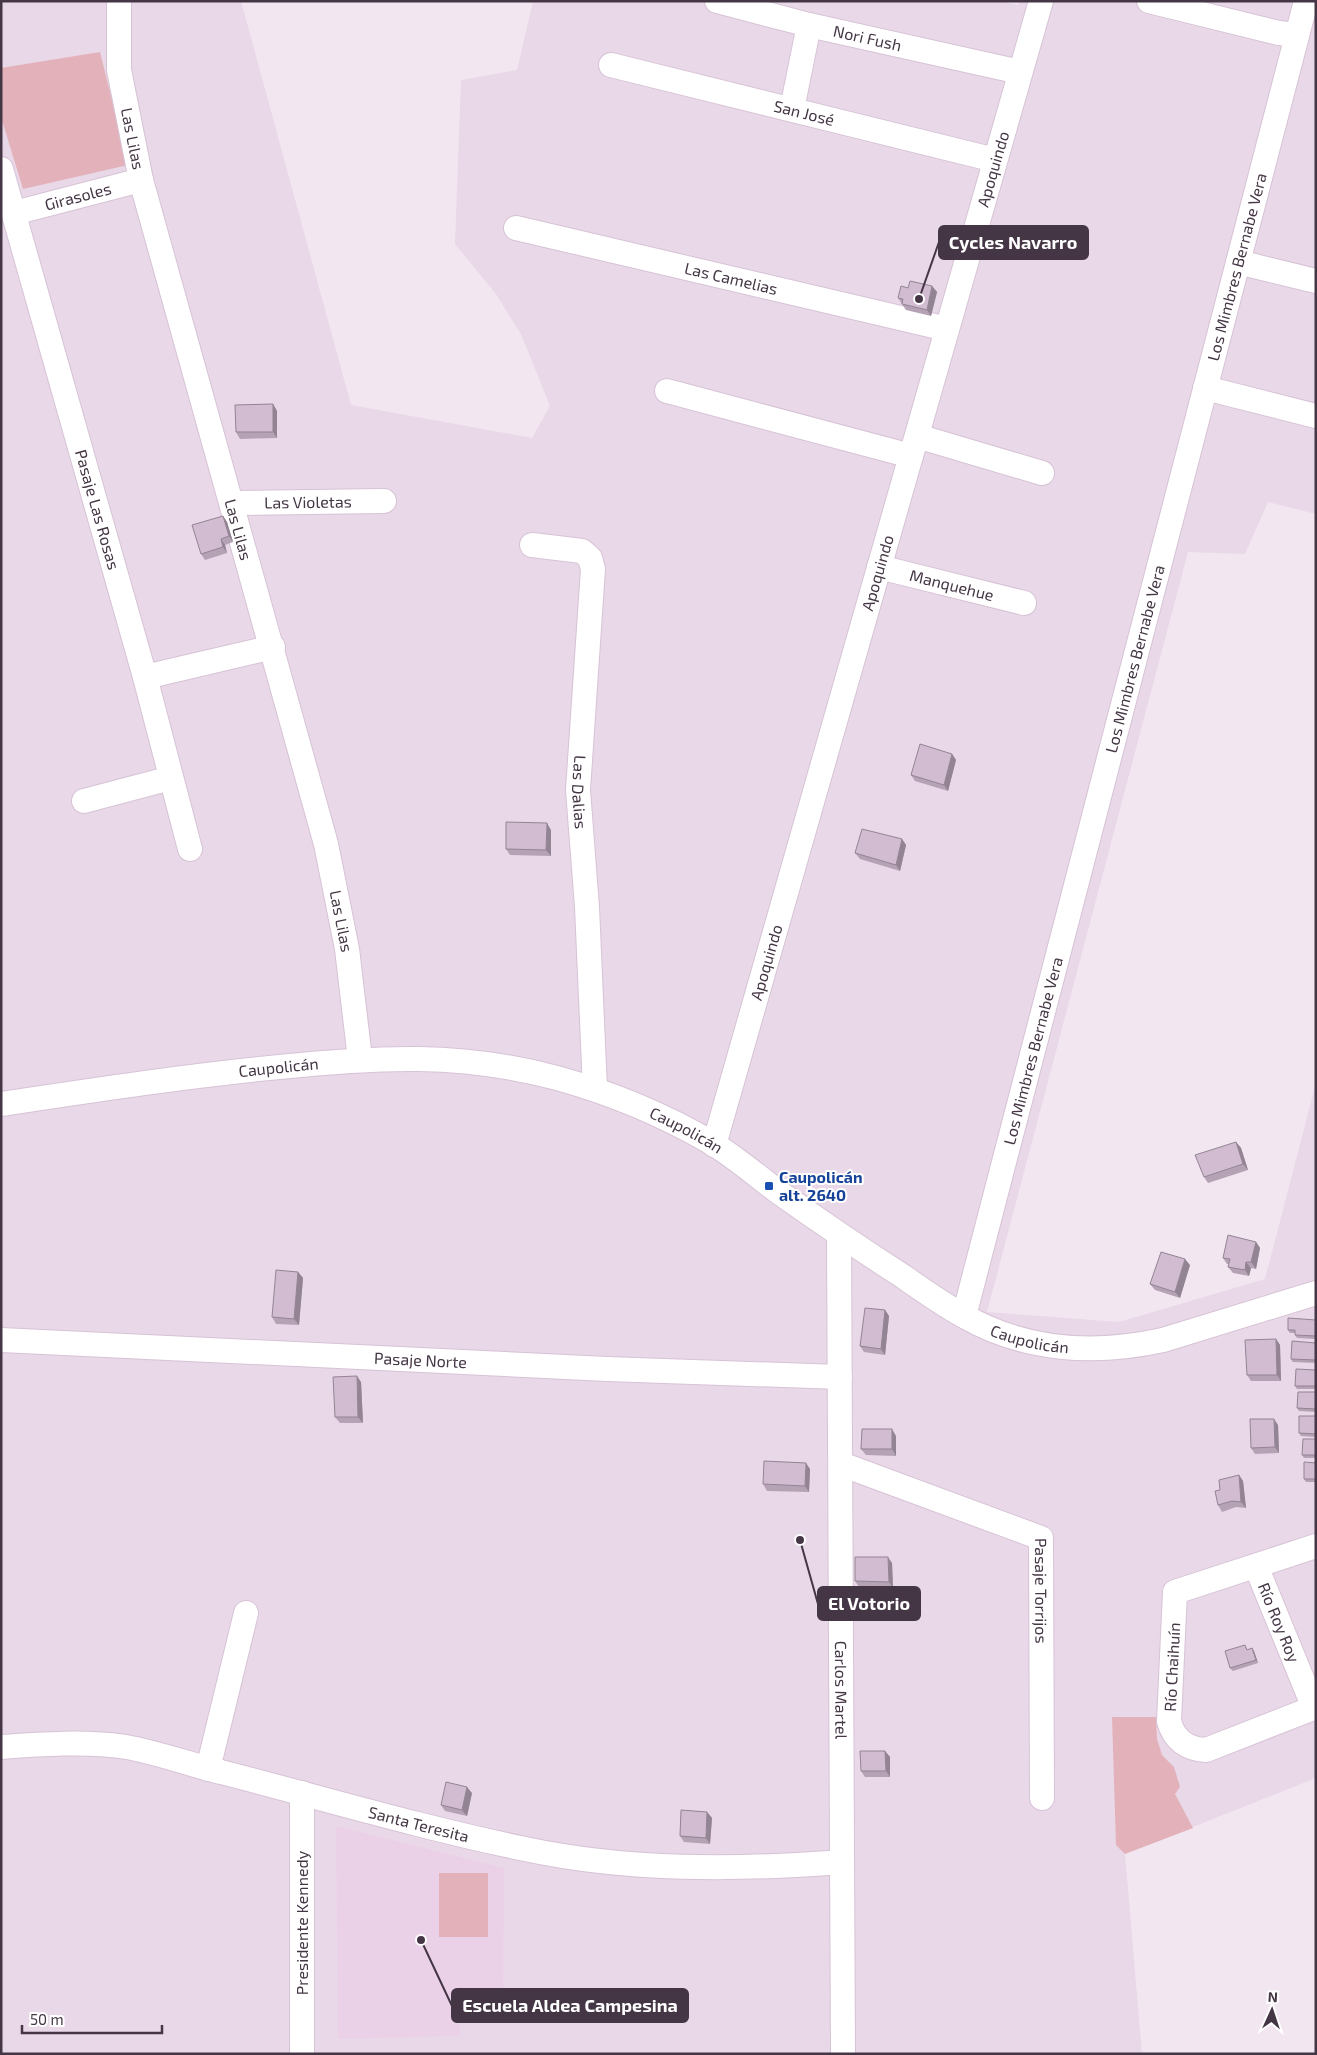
<svg xmlns="http://www.w3.org/2000/svg" width="1317" height="2055" font-family="'Exo 2',sans-serif">
  <rect width="100%" height="100%" fill="#f2e6f1"/>
  <!-- residential -->
  <path fill="#e9d8e8" d="M1,1h240l110,404 181,33 18,-32 -29,-72 -25,-40 -41,-50 6,-164 56,-10 16,-69h468l17,4 2,-4h296v513l-48,-12 -23,52 -57,-2 -201,760 132,10 146,-43 51,-196v695l-191,76 17,200h-1141z"/>
  <!-- education -->
  <path fill="#ead1e7" d="M336,1826l168,42 -1,148 -45,-4 3,24 -123,3z"/>
  <!-- green -->
  <path fill="#e3b1b9" d="M100,52l28,113 -105,24 -22,-72v-49z
    M1112,1717h44l1,22 5,16 12,12 6,20 -5,7 18,34 -68,26 -9,-9z
    M439,1873h49v64h-49z"/>
  <g fill="none" stroke-linecap="round" stroke-linejoin="round">
    <defs>
      <g id="minor">
        <path id="s1" d="M119,1v69l22,110 185,664 21,105 13,110"/>
        <path id="s2" d="M717,1l92,24 211,47"/>
        <path d="M1149,1l130,32 18,2"/>
        <path id="s3" d="M611,65l384,95"/>
        <path d="M792,109l17,-84"/>
        <path id="s4" d="M1,169l144,508 45,172"/>
        <path id="s5" d="M14,213l127,-33"/>
        <path id="s6" d="M516,228l431,101"/>
        <path d="M1238,262l78,19"/>
        <path d="M1205,388l111,28"/>
        <path d="M667,391l244,65"/>
        <path d="M917,436l125,37"/>
        <path id="s7" d="M233,503l151,-2"/>
        <path id="s8" d="M532,545l50,6 8,7 3,11 -15,221 9,117 8,182"/>
        <path id="s9" d="M879,567l145,36"/>
        <path d="M145,677l128,-30"/>
        <path d="M84,801l87,-23"/>
        <path id="s10" d="M1,1104c93,-14 185,-28 278,-37 98,-10 181,-15 278,11 54,15 107,37 155,65 23,14 44,32 65,48 41,29 82,57 124,84 20,14 41,29 63,41 61,35 131,39 199,24l153,-47"/>
        <path id="s11" d="M714,1145l327,-1144"/>
        <path id="s12" d="M839,1236l4,818"/>
        <path id="s13" d="M964,1316l342,-1315"/>
        <path id="s14" d="M1,1340l606,29 233,8"/>
        <path id="s15" d="M841,1464l200,74 1,260"/>
        <path d="M1316,1546l-141,46 -6,129c5,19 18,28 37,29l110,-43"/>
        <path id="s16" d="M1256,1566l58,142"/>
        <path id="s17" d="M1,1747c40,-3 86,-6 125,0 30,5 65,18 95,25 101,26 202,56 304,77 103,22 212,21 317,13"/>
        <path d="M208,1769l38,-156"/>
        <path d="M302,2054v-261"/>
      </g>
    </defs>
    <!-- minor casing -->
    <use href="#minor" stroke="#d7c3d6" stroke-width="26"/>
    <!-- minor -->
    <use href="#minor" stroke="#fff" stroke-width="24"/>
  </g>
  <!-- wall -->
  <path fill="#b5a2b5" d="M932,286l5,6 -6,24 -25,-6 -8,-12 10,-10z
    M273,404l4,7v27l-37,1 -4,-7z
    M223,516l4,6 6,20 -8,3 2,8 -22,7 -4,-6z
    M952,754l4,6 -8,31 -33,-10 -4,-6z
    M551,830v26l-41,-1 -4,-6z
    M902,839l4,6 -6,26 -40,-12 -5,-6z
    M1236,1142l5,6 7,22 -40,13 -4,-6z
    M1256,1242l4,6 -4,21 -5,-1 -2,8 -16,-3 -5,-6 1,-3h-2l-4,-6z
    M1190,1265l-10,33 -25,-8 -5,-6z
    M298,1272l5,6 -4,47 -23,-1 -4,-7z
    M885,1310l4,6 -4,39 -21,-3 -4,-6z
    M1316,1320v19l-19,-1 -2,-3v-2h-5l-2,-3z
    M1276,1339l4,6 1,36h-30l-4,-6z
    M1316,1343v20l-23,-1 -2,-3z
    M1316,1370v19h-19l-2,-3z
    M361,1382l2,41h-23l-5,-6z
    M1316,1392v20l-17,-1 -2,-3z
    M1316,1416v21l-15,-1 -2,-3z
    M1278,1425l1,28 -24,1 -4,-6z
    M896,1436v20l-30,-1 -5,-6z
    M1316,1439v19h-12l-2,-3z
    M1316,1463v19h-10l-2,-3z
    M810,1469l-1,23 -42,-1 -4,-7z
    M1239,1475l4,6 3,27 -10,-1 -14,5 -4,-7 2,-15z
    M892,1563l1,25 -34,-1 -4,-6z
    M1252,1648l2,3 4,12 -25,8 -3,-3 18,-18z
    M885,1751l5,6v20h-25l-4,-6z
    M472,1793l-5,23 -22,-5 -4,-6z
    M707,1812l5,6 -2,26 -26,-2 -4,-6z"/>
  <!-- shaded-wall -->
  <path fill="#938493" d="M932,286l5,6 -6,24 -4,-6z
    M273,404l4,7v27l-4,-6z
    M223,516l4,6 6,20 -4,-6z
    M221,539l4,6 2,8 -4,-6z
    M952,754l4,6 -8,31 -4,-6z
    M547,823l4,7v26l-5,-6z
    M902,839l4,6 -6,26 -4,-6z
    M1236,1142l5,6 7,22 -5,-6z
    M1256,1242l4,6 -4,21 -5,-7z
    M1185,1259l5,6 -10,33 -5,-6z
    M1246,1262l5,6 -2,8 -4,-6z
    M298,1272l5,6 -4,47 -5,-6z
    M885,1310l4,6 -4,39 -4,-6z
    M1276,1339l4,6 1,36 -4,-6z
    M357,1376l4,6 2,41 -5,-6z
    M1274,1419l4,6 1,28 -4,-6z
    M892,1429l4,7v20l-4,-7z
    M806,1463l4,6 -1,23 -4,-6z
    M1239,1475l4,6 3,27 -5,-6z
    M888,1557l4,6 1,25 -4,-6z
    M1252,1648l2,3 4,12 -2,-3z
    M885,1751l5,6v20l-4,-6z
    M467,1787l5,6 -5,23 -5,-6z
    M707,1812l5,6 -2,26 -4,-6z"/>
  <!-- building -->
  <path fill="#d2bcd2" stroke="#938493" d="M910,281l22,5 -5,24 -25,-6 1,-5 -5,-1 3,-12 7,2z
    M273,404v28h-37l-1,-27z
    M223,516l6,20 -8,3 2,8 -22,7 -9,-29z
    M920,744l32,10 -8,31 -33,-10z
    M506,822l41,1 -1,27 -40,-1z
    M862,829l40,10 -6,26 -41,-12z
    M1236,1142l7,22 -39,13 -9,-22z
    M1228,1235l28,7 -5,20h-5l-1,8 -17,-3 2,-8 -7,-1z
    M1161,1252l24,7 -10,33 -25,-8z
    M276,1270l22,2 -4,47 -22,-2z
    M865,1308l20,2 -4,39 -21,-3z
    M1288,1318l28,2v16l-21,-1v-5h-7z
    M1276,1339l1,36h-30l-2,-35z
    M1292,1341l24,2v17l-25,-1z
    M1296,1369l20,1v16h-21z
    M357,1376l1,41h-23l-2,-40z
    M1298,1392h18v17l-19,-1z
    M1299,1416h17v18l-17,-1z
    M1250,1419h24l1,28 -24,1z
    M862,1429h30v20h-31z
    M1303,1439h13v16h-14z
    M764,1461l42,2 -1,23 -42,-2z
    M1304,1462l12,1v16h-12z
    M1239,1475l2,27 -9,-1 -14,4 -3,-14 5,-1 -1,-10z
    M855,1557h33l1,25 -34,-1z
    M1245,1645l2,5 5,-2 4,12 -26,8 -5,-17z
    M860,1751h25l1,20h-25z
    M446,1782l21,5 -5,23 -21,-5z
    M681,1810l26,2 -1,26 -26,-2z"/>
  <!-- markers -->
  <rect fill="#1a4fb4" stroke="#fff" stroke-width="2" x="764" y="1181" width="10" height="10" rx="2.5"/>
  <g text-anchor="middle" stroke-width="4" stroke-linejoin="round" paint-order="stroke">
    <!-- street labels -->
    <g font-size="16" fill="#443644" stroke="#fff">
      <text dy="6" stroke="none"><textPath href="#s2" startOffset="155">Nori Fush</textPath></text>
      <text dy="6" stroke="none"><textPath href="#s3" startOffset="199">San José</textPath></text>
      <text dy="6" stroke="none"><textPath href="#s1" startOffset="139">Las Lilas</textPath></text>
      <text dy="6" stroke="none"><textPath href="#s11" startOffset="1015">Apoquindo</textPath></text>
      <text dy="6" stroke="none"><textPath href="#s5" startOffset="66">Girasoles</textPath></text>
      <text dy="6" stroke="none"><textPath href="#s13" startOffset="1084">Los Mimbres Bernabe Vera</textPath></text>
      <text dy="6" stroke="none"><textPath href="#s6" startOffset="221">Las Camelias</textPath></text>
      <text dy="6" stroke="none"><textPath href="#s7" startOffset="75">Las Violetas</textPath></text>
      <text dy="6" stroke="none"><textPath href="#s4" startOffset="354">Pasaje Las Rosas</textPath></text>
      <text dy="6" stroke="none"><textPath href="#s1" startOffset="544">Las Lilas</textPath></text>
      <text dy="6" stroke="none"><textPath href="#s11" startOffset="595">Apoquindo</textPath></text>
      <text dy="6" stroke="none"><textPath href="#s9" startOffset="75">Manquehue</textPath></text>
      <text dy="6" stroke="none"><textPath href="#s13" startOffset="679">Los Mimbres Bernabe Vera</textPath></text>
      <text dy="6" stroke="none"><textPath href="#s8" startOffset="296">Las Dalias</textPath></text>
      <text dy="6" stroke="none"><textPath href="#s1" startOffset="949">Las Lilas</textPath></text>
      <text dy="6" stroke="none"><textPath href="#s11" startOffset="190">Apoquindo</textPath></text>
      <text dy="6" stroke="none"><textPath href="#s13" startOffset="274">Los Mimbres Bernabe Vera</textPath></text>
      <text dy="6" stroke="none"><textPath href="#s10" startOffset="280">Caupolicán</textPath></text>
      <text dy="6" stroke="none"><textPath href="#s10" startOffset="700">Caupolicán</textPath></text>
      <text dy="6" stroke="none"><textPath href="#s10" startOffset="1105">Caupolicán</textPath></text>
      <text dy="6" stroke="none"><textPath href="#s14" startOffset="420">Pasaje Norte</textPath></text>
      <text dy="6" stroke="none"><textPath href="#s15" startOffset="266">Pasaje Torrijos</textPath></text>
      <text dy="6" stroke="none"><textPath href="#s16" startOffset="61">Río Roy Roy</textPath></text>
      <text transform="translate(1172 1667) rotate(-87)" y="6">Río Chaihuín</text>
      <text dy="6" stroke="none"><textPath href="#s12" startOffset="454">Carlos Martel</textPath></text>
      <text dy="6" stroke="none"><textPath href="#s17" startOffset="428">Santa Teresita</textPath></text>
      <text transform="translate(302 1923) rotate(-90)" y="6">Presidente Kennedy</text>
    </g>
    <!-- transit labels -->
    <g font-size="16" font-weight="bold" fill="#164399" stroke="#fff" text-anchor="start">
      <text x="779" y="1183">Caupolicán<tspan x="779" dy="18">alt. 2640</tspan></text>
    </g>
  </g>
  <!-- callouts -->
  <path fill="none" stroke="#443644" stroke-width="2" d="M919 299L939 242M800 1540L818 1604M421 1940L452 2006"/>
  <g fill="#443644" stroke="#fff" stroke-width="2">
    <circle cx="919" cy="299" r="5"/>
    <circle cx="800" cy="1540" r="5"/>
    <circle cx="421" cy="1940" r="5"/>
  </g>
  <g fill="#443644" stroke="#443644" stroke-width="2">
    <rect x="939" y="226" width="149" height="33" rx="5"/>
    <rect x="818" y="1587" width="102" height="33" rx="5"/>
    <rect x="452" y="1989" width="236" height="33" rx="5"/>
  </g>
  <g font-size="18" text-anchor="middle" font-weight="bold" fill="#fff">
    <text x="1013" y="249">Cycles Navarro</text>
    <text x="869" y="1610">El Votorio</text>
    <text x="570" y="2012">Escuela Aldea Campesina</text>
  </g>
  <!-- border -->
  <rect width="1317" height="2055" fill="none" stroke="#443644" stroke-width="5"/>
  <!-- north arrow -->
  <g transform="translate(1272 2010) rotate(3)" stroke="#ffffff" stroke-width="4" paint-order="stroke">
  <path d="M0-4L9 19L0 12L-9 19Z" fill="#443644"/>
  <text y="-8" font-size="14" font-weight="bold" text-anchor="middle" fill="#443644">N</text>
  </g>
  <!-- scale -->
  <path d="M22 2025v8h140v-8" fill="none" stroke="#443644" stroke-width="2.5"/>
  <text x="30" y="2025" font-size="15" fill="#443644" stroke="#ffffff" stroke-width="4" paint-order="stroke">50 m</text>
</svg>
